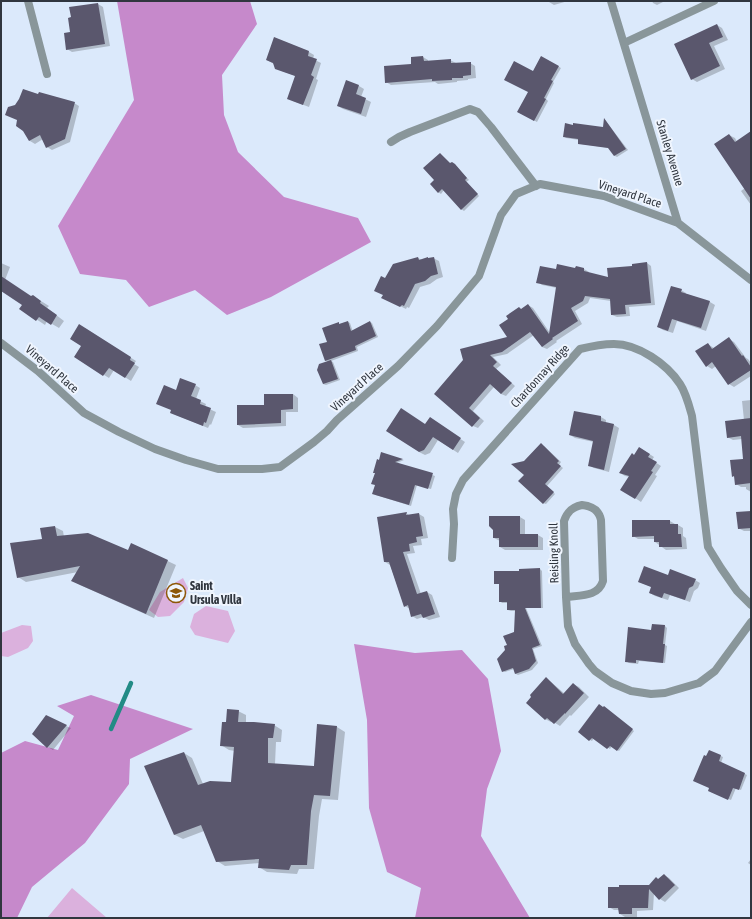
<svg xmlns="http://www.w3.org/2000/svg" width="752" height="919" font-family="'Asap Condensed',sans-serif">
  <rect width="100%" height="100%" fill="#dbe9fb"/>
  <!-- green -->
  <path fill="#dbb1dd" d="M183,578l5,10 -4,14 -14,14 -12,1 -9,-7 11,-18z
    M206,606l22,5 7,20 -7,12 -33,-8 -5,-8 4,-13z
    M22,625l9,1 2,15 -5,7 -20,9 -7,-1v-23z
    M72,888l35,30h-60z"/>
  <!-- forest -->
  <path fill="#c689cb" d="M117,1h133l7,23 -35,51 2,40 14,37 46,45 74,21 13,24 -100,55 -44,18 -32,-25 -46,17 -23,-27 -46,-6 -22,-48 76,-126z
    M354,644l61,9 47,-3 26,29 13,72 -14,38 -6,47 49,82h-115l6,-30 -34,-16 -18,-64 -2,-88z
    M91,695l102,34 -63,30 -1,25 -44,59 -53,44 -15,31h-16v-165l24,-12 33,9 16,-34 -17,-10z"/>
  <!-- shadow -->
  <path fill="#0003" d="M546,1h22l-14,4 -5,-3v-1z
    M652,1h13l-8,4 -4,-2z
    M98,4l5,3 7,39 -38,6 -5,-3 4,-16z
    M717,25l5,3 6,12 -14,6 11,23 -28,13 -5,-3z
    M309,52l5,3 -1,4 8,4 -5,16 2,1 -9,27 -16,-6 -5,-3 8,-22 -14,-5 -8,-7 -7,-4z
    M423,57l5,3v2l22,-2 6,3h14l5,3 1,12 -8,1v1l-11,1v1l-19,2 -3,-2 -44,3 -5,-3z
    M541,57l20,11 -8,14 1,1 -8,16 2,2 -11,21 -19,-10 11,-21 4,-19z
    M347,81l12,5 5,3 -3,8 10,5 -5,15 -23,-8 -5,-3z
    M38,95l36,8 5,3 -9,36 -18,8 -5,-3 -4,-8 -8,5 -5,-3 -6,-11z
    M605,120l23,30 -11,7 -2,-1 -5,-8 -29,-4 -2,-4 -13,-2 -2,-2 40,-7z
    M751,133v72l-10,-14 4,-3 -16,-53 6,3 2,4z
    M440,154l11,10 6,3 12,13 -3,2 13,14 -15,15 -3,-2 -17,-19 -3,4 -3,-2 -3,-12z
    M418,258l4,2 11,-2 6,3 4,16 -6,2 -7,5 -10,3 -11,21 -2,-1 -1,2 -16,-8 -4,-21z
    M1,263l9,4 -5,13 -4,-1z
    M647,263l4,3 4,39 -26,2 1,9 -13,1 -5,-2 -1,-14 -21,-3 -2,5 -13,8 7,13 -26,17 1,1 -10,7 -5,-2 -8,-12 -27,19 -14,3 8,8 -5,4 19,17 -9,10 -5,-2 -7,-7 -21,24 11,10 -6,7 -5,-2 -37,-32 73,-56 13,-28 6,-5 5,3 17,25 7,-45 -15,-3 -4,-3 19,-12 18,-1 1,-2 8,2 5,3v1l20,6 24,-12z
    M681,290l5,3v1l24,8 5,3 -9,26 -29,-10 -4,12 -10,-3 -5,-3z
    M33,296l16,10 -2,2 17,13 -5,7 -12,-7 -2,4 -24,-16z
    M348,322l2,1 3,9 17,-10 2,1 6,14 -21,10 1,4 -27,10 2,1 7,18 -14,5 -3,-1 5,-22 -3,-2 3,-18 10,-19 3,2z
    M85,328l51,33 -2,3 5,3 -8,14 -17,-11 -5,8 -34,-21 7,-11z
    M729,339l5,3 12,16 2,1 3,4v13l-17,11 -5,-3 -13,-18 -4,3 -5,-3 1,-22 7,5z
    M195,385l5,3 -4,11 10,5 -1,3 11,5 -5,13 -1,-1 -2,4 -32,-13 -5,-3 5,-21z
    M293,394l5,4v14h-12v14l-43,2 -5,-3 27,-19z
    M751,400v92l-5,-3v-2h-5l-5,-3 -1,-7 -2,-1 11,-16 -2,-21 -9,1 -6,-3 17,-17 -2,-19z
    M601,417l5,3v3l8,2 5,3 -10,44 -15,-4 -5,-3 5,-23 -19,-4 -5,-3z
    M435,422l30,20 -7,11 -20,-13 -8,13 -5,2 -6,-3 6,-27z
    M544,446l17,16 -2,3 4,3 -16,18 8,8 -9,10 -3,-1 -18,-28v-13z
    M640,448l14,9 -2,3 9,6 -6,9 2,1 -16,26 -19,-13 8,-12 -5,-1 -5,-3z
    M381,453l23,7 -7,3 38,13 -4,13 -14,-4 -6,21 -35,-11z
    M406,513l4,3 9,-2 5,3 4,21 -7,1 1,6 -9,1 2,7 -8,1 14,40 6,-2 5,3 8,22 -11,3 -6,-3 -6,2 -5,-3 -2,-7 -5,-3 -15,-41 -5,-3z
    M520,517l5,3v15h13l5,3v12h-38l-5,-3v-6l-6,-3z
    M751,517v14h-7l-6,-3z
    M670,521l5,3v1h3l5,3v8l3,2 1,11 -21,1 -11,-8v-3h-17l-5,-3z
    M55,527l8,4 1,6 65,14 3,-7 44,21 -22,53 -74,-33 -7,-4 5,-9 -52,10 -8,-5z
    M540,569l2,2 1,37h-17l16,38 -9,3 5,14 -6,7 -14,5 -2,-1 -2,-5 -9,3 -2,-1 3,-21 2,-5 7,-13 1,-21h-5l-3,-1v-7h-6l-2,-2v-17l-5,-1 25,-11z
    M669,577l26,3 5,3 -2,5 -4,3 -4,11 -20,-7 -2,5 -13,-4 -5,-3 2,-6 -13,-5z
    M653,625l12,1 2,2 -2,17 2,1 -2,17 -26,-2 -1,3 -9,-1 -3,-2 26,-30z
    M546,679l5,3 14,12 8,-10 6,3 10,10 -18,19 -1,-1 -10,11 -8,-5 -1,1 -6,-3z
    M606,709l28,22 -15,20 -7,-5 -2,3 -16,-11 -2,3 -2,-1z
    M238,711l8,4v8l28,2 8,5 -1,12h-5l-1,22 39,3 4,-42 19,2 8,5 -7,68 -16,-1 -3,17 -5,53h-15l-2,5 -30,-2 -8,-5 1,-4 -35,3 -8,-5 -13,-30 -21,8 -8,-4 -29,-68 38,-14 8,5 11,26 29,-1 3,-32 -6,-1 -8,-5 6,-22z
    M66,726l5,2 -18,22 -5,-3 -15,-13z
    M709,751l14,6 -2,6 26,12 -6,15 -5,-2 -5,12 -20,-8 -4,-35z
    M751,859v6l-3,-2z
    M664,875l5,3 10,10 -14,14 -5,-3 -6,-6 -1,17 -16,1v6h-12l-5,-3v-4h-6l-5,-3 40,-21 10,-6z"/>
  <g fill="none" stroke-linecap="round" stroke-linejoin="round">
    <!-- stream -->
    <path stroke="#228b86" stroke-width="4.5" d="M111,729l20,-46"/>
  </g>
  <!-- building -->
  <path fill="#5a576d" d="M98,3l7,41 -39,6 -2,-17 6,-1 -2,-14 3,-1 -2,-10z
    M717,24l6,13 -14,6 11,23 -29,14 -17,-36z
    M274,37l35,14 -1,5 9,3 -6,16 3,2 -11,28 -16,-6 8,-23 -20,-7 -2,-6 -7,-3z
    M423,56l1,5 27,-2v4l20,-1v13l-8,1v2h-11v2l-20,1v-2l-47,4 -1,-17 27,-2v-7z
    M541,56l18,10 -8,14 2,1 -9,17 2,1 -12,22 -17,-9 11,-20 -24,-12 10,-19 19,10z
    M346,80l13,5 -3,9 10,4 -5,16 -24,-8z
    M23,89l15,5 1,-2 36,10 -10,37 -19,9 -6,-13 -11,6 -6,-10 -7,-5 1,-6 -12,-5 3,-8 7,-2 4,-6z
    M604,118l22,31 -12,7 -6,-8 -30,-4v-5l-15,-2 2,-14 8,2v-2l30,4z
    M751,131v68l-37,-55 15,-10 6,8z
    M440,153l10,10 2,-1 3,2 12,14 -2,2 13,14 -17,16 -19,-21 -4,4 -8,-9 4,-4 -11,-12z
    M418,257l1,3 9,-3v1l6,-1 4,17 -7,2 -6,5 -10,3 -11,22 -2,-1 -2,2 -19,-9 2,-3 -9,-4 7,-15 4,2 8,-14z
    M647,262l4,41 -26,2 1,9 -15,1 -1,-16 -25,-3 -2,5 -12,7 7,13 -26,17 1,1 -11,8 -12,-15 -28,20 -12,3 7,7 -4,4 19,17 -11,11 -11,-10 -21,24 11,10 -8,9 -38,-33 29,-34 -3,-11 47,-12 -8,-12 9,-6 -2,-3 13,-9 2,2 7,-5 21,30 7,-47 -20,-4 4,-17 16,3 1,-5 18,4 1,-2 8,2v3l24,6 -1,-9 25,-2v-2z
    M1,276l30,20 2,-1 8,6 -1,2 17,12 -6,10 -12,-8 -3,4 -17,-12 3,-4 -21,-14z
    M671,286l11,3 -1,3 29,9 -9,27 -29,-9 -4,12 -11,-4z
    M348,321l3,10 19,-10 6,15 -21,10 1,4 -31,11 -6,-17 8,-2 -5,-14 17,-6v2z
    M79,324l52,33 -1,3 5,3 -10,15 -16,-10 -6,8 -29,-19 7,-11 -11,-7z
    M729,337l13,19 1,-1 8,12v3l-23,15 -16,-23 -6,5 -11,-16 13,-8 4,6z
    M331,360l7,19 -15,5 -6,-14 2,-6z
    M180,378l16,6 -5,12 10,4 -1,4 11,4 -5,15 -2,-1 -1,4 -33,-13 1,-3 -15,-6 8,-19 12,5z
    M264,394h29v15l-12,1v13l-44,2v-20h27z
    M401,408l24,16 5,-7 31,21 -8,12 -20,-13 -9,13 -5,2 -33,-21z
    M574,411l27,5v5l13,3 -10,46 -16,-4 5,-25 -24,-6z
    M751,418v65l-16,2 -1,-9 -2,1 -2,-17 13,-1 -2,-23 -14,2 -2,-17z
    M541,443l18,18 -2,2 4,3 -16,18 9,8 -11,12 -25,-23 6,-6 -13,-11 13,-3z
    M639,447l11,7 -2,3 9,5 -6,9 2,1 -18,27 -15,-9 9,-14 -10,-3 13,-20 2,2z
    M381,452l22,7 -8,3 38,11 -5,16 -13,-4 -6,20 -37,-11 3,-9 -4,-1 4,-11h-2l4,-14 2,1z
    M751,511v17l-13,1 -2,-17z
    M407,512l-1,3 13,-2 4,23 -7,1 1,5 -8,2 1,7 -7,1 14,42 10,-3 8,23 -12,4 -2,-4 -10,3 -3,-12 -4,2 -15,-45h-5l-7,-45z
    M489,516h31v18h18v13h-39v-9h-6v-8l-4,-4z
    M632,520h38v4h8v10h3l1,13h-23v-5h-5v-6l-22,1z
    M55,526l2,10 31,-3 40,17 3,-7 37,17 -22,54 -75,-33 9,-15 -63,12 -7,-35 32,-4 -2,-11z
    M644,566l24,9 2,-6 26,10 -3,7 -4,2 -4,12 -21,-7 -2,5 -13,-5 2,-6 -13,-5z
    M540,568l1,40h-16l15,37 -8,3 4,13 -7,8 -14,5 -2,-6 -11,4 -5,-13 8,-9 -1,-4 3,-1 -4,-9 11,-4 1,-22h-8v-8h-8v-18h-5v-13h25v-2z
    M652,624l13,1 -2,19h2l-2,19 -27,-3v3l-11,-1 3,-35 23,3z
    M546,677l17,17 10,-11 11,10 -19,21v-1l-11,11 -7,-6 -2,2 -19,-17 5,-6 -1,-2z
    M599,704l4,3 1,-1 29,23 -16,22 -7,-5 -3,3 -15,-11 -3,3 -11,-9z
    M227,709l12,1 -1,12h16l21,2 -2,14h-5v25l46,3 3,-42 20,2 -7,70 -16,-1 -3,16 -4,54h-16l-2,5 -31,-2 1,-9 -43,3 -15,-37 -27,10 -30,-69 40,-14 14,33 12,-4 21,1 3,-35 -14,-1 2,-24h4z
    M46,715l21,10 -20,23 -15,-14z
    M709,750l12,5 -2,6 26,12 -6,17 -6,-2 -5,12 -20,-9 1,-3 -16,-7 11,-26 2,1z
    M664,874l11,11 -16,15 -10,-11 -1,19h-16v6h-13l-1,-6h-10v-21h11v-2h30l7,-8 2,2z"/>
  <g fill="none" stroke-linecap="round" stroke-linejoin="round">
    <!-- street -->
    <path stroke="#89969a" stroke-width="8" d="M28,1l19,73
      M611,1l67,222 73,57
      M624,43l90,-42
      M391,142l8,-5 11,-5 60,-23 8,3 13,15 45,59
      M1,343l37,28 46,42 35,19 36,17 31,11 32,9h44l18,-2 34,-25 13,-11 10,-11 61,-54 39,-40 42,-50 22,-61 15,-21 24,-10 64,12 74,27
      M582,505c10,1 17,5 19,15l2,61c-5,16 -22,14 -37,16l-2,-76c3,-9 8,-14 18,-16z
      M452,558l2,-34 -1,-15 3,-15 7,-14 117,-131c12,-3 22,-5 34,-5 24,0 53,20 66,40 6,9 9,21 12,32l16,131 13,21 16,23 14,14
      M566,597l2,29 7,18 14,20 6,7 17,12 19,8 20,3 14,-1 34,-10 16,-12 36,-49"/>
  </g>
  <!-- icons -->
  <defs>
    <symbol id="school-ring" viewBox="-11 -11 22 22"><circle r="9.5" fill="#eff5fe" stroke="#8d5808" stroke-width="1.5"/><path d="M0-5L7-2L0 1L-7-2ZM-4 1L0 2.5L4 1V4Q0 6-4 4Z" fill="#8d5808"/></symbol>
  </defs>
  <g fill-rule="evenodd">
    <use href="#school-ring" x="165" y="582" width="22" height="22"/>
  </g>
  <g text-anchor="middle" stroke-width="4" stroke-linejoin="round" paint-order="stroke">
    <!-- street labels -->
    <g font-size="12" fill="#30363f" stroke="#eff5fe">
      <text transform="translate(670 153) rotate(73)" y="4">Stanley Avenue</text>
      <text transform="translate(630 194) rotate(18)" y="4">Vineyard Place</text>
      <text transform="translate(52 369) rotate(41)" y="4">Vineyard Place</text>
      <text transform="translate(540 376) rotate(-48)" y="4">Chardonnay Ridge</text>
      <text transform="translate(357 387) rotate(-42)" y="4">Vineyard Place</text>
      <text transform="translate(554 553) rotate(-91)" y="4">Reisling Knoll</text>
    </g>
    <!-- poi labels -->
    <g font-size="12" font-weight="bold" fill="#30363f" stroke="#eff5fe" text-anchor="start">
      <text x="190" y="590">Saint<tspan x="190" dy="14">Ursula Villa</tspan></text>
    </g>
  </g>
  <!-- border -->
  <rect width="752" height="919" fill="none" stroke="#30363f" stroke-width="4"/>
</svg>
